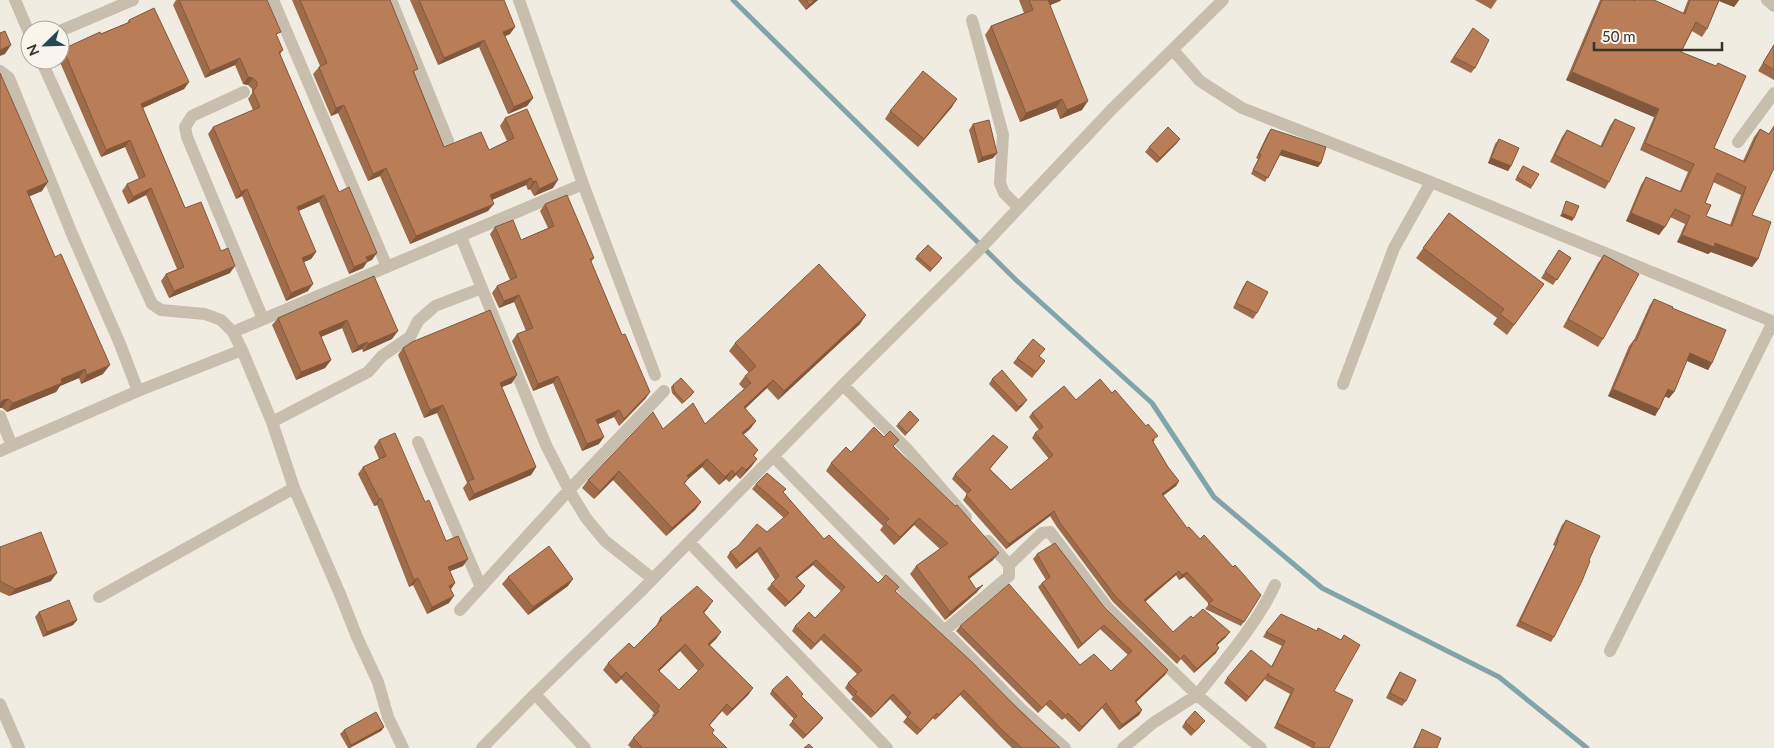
<svg xmlns="http://www.w3.org/2000/svg" width="1774" height="748" font-family="Lato,sans-serif">
  <rect width="100%" height="100%" fill="#f1ece1"/>
  <g fill="none" stroke-linecap="round" stroke-linejoin="round">
    <!-- stream -->
    <path stroke="#83a3ab" stroke-width="5" d="M733,0l283,280 136,123 62,94 108,91 177,89 88,71"/>
    <!-- minor -->
    <path stroke="#c8beae" stroke-width="12" d="M15,0l15,35
      M273,0l114,267
      M391,0l57,141
      M519,0l64,184 72,191
      M1767,0l7,6
      M972,20l31,115 -3,48 4,10 15,15
      M60,31l73,-31
      M1173,50l27,31 42,27 189,74 343,140
      M41,60l111,244 9,6 44,4 16,6 12,12 9,18 30,72 22,66 46,106 17,43 21,45 10,35 15,31
      M0,71l9,7 7,17 56,139 48,110 18,47
      M244,92l-52,24 -7,11 2,10 76,182
      M1738,142l36,-49
      M461,237l85,208 23,45 17,28 19,23 48,38
      M233,332l350,-148
      M1343,384l51,-136 37,-66
      M843,385l64,64 59,68
      M0,416l12,30
      M272,422l96,-50 14,-16 28,-19 8,-16 17,-15 47,-18
      M418,442l63,145
      M0,451l138,-60 104,-41
      M773,456l248,253 44,39
      M689,542l198,206
      M1009,565l33,-32 8,-1 57,75 90,88c28,-35 59,-70 78,-110
      M99,597l195,-109
      M460,610l109,-120 95,-99
      M944,631l65,-55v-11l-21,-24
      M1610,651l163,-329
      M535,694l50,54
      M0,704l19,44
      M482,748l53,-54 105,-102 203,-207 136,-135 133,-141 111,-109
      M1123,748l30,-25 44,-28 64,53"/>
  </g>
  <!-- wall -->
  <path fill="#9f6c4b" fill-rule="evenodd" d="M176,0h91l10,38 6,12 -3,4 59,138 33,68 -5,2 -4,6 -14,6 -30,-72 -21,9 18,41 -5,7 -7,3 4,29 -22,10 -44,-105 -6,3 -28,-65 5,-7 40,-17 -5,-11 4,-6v-4l-4,-4 -5,-1 -8,-19 -30,13 -32,-73z
    M292,0h98l25,74 29,73 45,3 18,-9 -7,-15 5,-8 48,70 -19,8 -4,-7 -2,1 -2,-5 -34,15 -4,11 -78,33 -30,-68 -12,5 -30,-68 -7,3 -18,-42 6,-7 1,-1z
    M410,0h94l6,34 -5,2 28,62 -6,8 -19,8 -29,-67 -41,18z
    M798,0h20l-12,10z
    M1019,0h42l-1,1 -10,4 32,105 -22,9 -4,-11 -36,14 -35,-87 6,-9 33,-13z
    M1475,0h22l-6,9z
    M1600,0h54l29,13 5,-13h51l-5,7 -15,-6 -12,28 -5,8 -10,-6 -11,21 35,14 2,-3 -4,85 29,13 11,-24 6,-8 -8,86 6,44 -6,8 -41,-15 -3,2 -31,-12 8,-18 -15,-7 -11,18 -33,-14 15,-36 5,-8 34,14 8,-19 -48,-22 14,-33 -88,-37zM1713,182l28,13 -11,30 -24,-9 -1,-13z
    M129,20l60,62 -5,7 -41,19 42,100 45,65 -61,25 -8,-17 5,-7 11,-5 -31,-74 -18,9 -6,-13 5,-7 12,-5 -14,-32 -24,10 -42,-97h1v-7l3,-4 64,-26z
    M1473,28l2,40 -4,5 -21,-11z
    M1774,44v36l-16,-9z
    M0,73l42,118 -13,5 74,178 -22,10 -2,-6 -19,8 -4,6 -49,20 -5,-4h-2z
    M952,107l-34,40 -33,-28 5,-8z
    M1615,119l-6,63 -4,7 -55,-27 12,-25 5,-7 33,17 10,-21z
    M973,124l24,29 -4,5 -15,5 -9,-33z
    M1271,129l50,34 -3,4 -38,-12 -15,27 -14,-8 7,-15 -2,-1 12,-25z
    M1180,139l-4,5 -19,19 -12,-11 4,-5z
    M1499,139l12,27 -3,5 -20,-8 7,-19z
    M1523,166l9,20 -1,3 -16,-9z
    M545,204l49,54 -3,4 31,73 28,57 -5,7 -26,27 -5,-9 -16,7 1,20 -17,7 -29,-68 -20,8 -21,-50 5,-7 9,-3 -12,-29 -15,6 -7,-15 5,-7 13,-6 -20,-46 5,-7 26,13 27,-12 -8,-17z
    M1449,213l95,71 -37,51 -14,-11 4,-6 -81,-60z
    M1559,250l12,8 -18,27 -12,-7z
    M1604,255l-1,84 -5,8 -35,-20 35,-64z
    M917,256l23,5 -10,11 -15,-13z
    M374,276l18,63 -29,13 -1,-3 -10,4 -10,-25 -21,9 10,23 -6,8 -29,12 -24,-55 6,-7z
    M1247,281l10,32 -4,6 -20,-11 10,-21z
    M1654,299l18,9 40,55 -4,7 -21,-9 -13,31 -5,6 -4,-2 -6,13 -4,7 -47,-20 21,-50 5,-6 16,-35z
    M860,324l-82,76 -11,-12 -22,21 11,12 -6,8 -7,6 15,15 -4,6 3,3 -6,8 -11,12 -4,-4 -7,7 -3,-3 -7,6 -17,-18 -14,12 -4,5 17,18 -6,8 -29,26 -53,-56 -19,19 -12,-11 6,-8 75,-51 42,-5 39,-35 -5,-5 6,-8 4,-3 -20,-22 6,-8z
    M403,348l109,35 -10,4 34,80 -5,8 -62,26 -6,-13 4,-5 -30,-70 -13,5 -26,-63z
    M1039,357l6,4 -13,17 -19,-15 4,-5z
    M992,379l35,21 -4,5 -7,7 -27,-28z
    M673,385l19,10 -10,9 -10,-11 -1,-6z
    M1112,393l43,47 -2,2 15,25 11,14 -3,5 -13,10 24,32 46,39 28,28 -20,31 -36,-17 4,-5 -25,-27 -5,3 -3,-5 -31,27 28,30 20,-14 33,19 -9,8 -1,8 -22,20 -13,-14 -4,5 -64,-62 -56,-75 -7,-11 -44,33 -43,-49 4,-6 -15,-15 3,-5 53,-27 -18,22 21,21 38,-31 -17,-21 3,-5 4,-3 -10,-13 3,-4 44,-13z
    M919,420l-14,16 -9,-10 2,-2z
    M379,440l46,62 21,39 17,25 -13,5 5,12 -4,6 -2,14 -22,11 -14,-29 -4,2 -32,-82 -3,1 -16,-32 5,-7 16,-8 -5,-12z
    M894,447l99,113 -24,19 8,13 -32,28 -35,-46 6,-8 24,-17 -26,-24 -20,20 -14,-15 3,-4 -57,-55 5,-8 20,-11z
    M756,484l28,9 40,46 54,44 17,8 165,157h-48l-13,-13 -39,-40 -25,25 -2,-2 -16,17 -14,-13 4,-5 -17,-18 -19,19 -20,-19 2,-2 -8,-9 3,-5 9,-9 -36,-34 -10,10 -19,-19 3,-5 20,-8 26,-27 -28,-26 -16,13 4,14 -16,15 -18,-18 8,-9 -18,-28 -21,17 -9,-12 3,-5 37,-20 17,-14 -32,-29z
    M1566,520l23,40 -35,77 -3,5 -35,-16 39,-80 -2,-1 9,-20z
    M0,547l51,34 -42,15 -9,-4z
    M1037,554l67,53 64,63 -3,5 -29,27 6,8 -3,5 -20,15 -17,-22 -23,24 -14,-14 -3,2 -16,-15 -8,8 -82,-82 4,-5 120,39 31,6 17,-16 -28,-26 -22,20 -40,-62 4,-4 4,-3 -13,-21z
    M508,577l60,9 -40,29 -26,-31z
    M708,608l-4,5 17,19 -5,7 -6,6 43,43 -5,7 -21,21 -5,-5 -13,14 3,8 15,15h-96l-3,-3 5,-7 20,-21 -1,-1 2,-3 -33,-34 -5,5 -13,-14 5,-7 26,-15 22,-22 4,-8zM680,651l18,20 -19,19 -20,-19z
    M39,612l38,8 -4,5 -30,12 -8,-20z
    M1318,628l23,12 3,-5 -10,56 -5,57h-17l-38,-20 16,-34 -25,-14 1,-2 -20,24 -22,-19 3,-5 44,-11 11,-21 -19,-9 3,-5 51,-1z
    M1400,672l6,29 -4,5 -16,-8 10,-20z
    M772,690l31,4 -2,2 22,22 -3,4 -17,17 -14,-14 5,-6 -24,-25z
    M1185,722l16,4 -10,10 -9,-9z
    M384,727l-3,4 -31,17h-2l-8,-14 4,-4z
    M1422,729l15,19h-24l6,-13z"/>
  <!-- shaded-wall -->
  <path fill="#82583d" d="M815,0h3l-12,10 3,-5z
    M1048,0h13l-1,1 -19,8z
    M1717,0h22l-5,7z
    M515,27l-5,7 -12,5 5,-7z
    M484,40l-5,7 -41,18 6,-7z
    M11,45l-6,9 -5,2v-6z
    M240,58l-5,7 -30,13 5,-7z
    M1572,72l87,37 -5,8 -88,-37z
    M248,77l5,1 -5,7 -5,-1z
    M189,82l-5,7 -48,22 5,-7z
    M533,98l-6,8 -19,8 6,-7z
    M957,99l-5,8 -34,40 6,-8z
    M1062,99l-6,9 -36,14 6,-9z
    M1088,101l-6,9 -22,9 7,-9z
    M344,105l-6,8 -7,3 5,-8z
    M1180,139l-4,5 -19,19 3,-5z
    M130,140l-5,7 -24,10 5,-7z
    M1282,150l39,13 -3,4 -39,-12z
    M997,153l-4,5 -15,5 4,-6z
    M1491,158l20,8 -3,5 -20,-8z
    M386,168l-6,8 -12,5 5,-7z
    M531,178l-5,7 -41,18 5,-8z
    M558,180l-5,8 -19,8 5,-7z
    M536,181l-6,8 -2,1 5,-8z
    M48,182l-6,9 -21,9 6,-9z
    M151,188l-5,7 -18,9 5,-7z
    M247,189l-5,7 -6,3 5,-7z
    M324,195l-5,7 -27,12 5,-7z
    M494,204l-6,7 -78,33 6,-8z
    M1562,213l12,5 -2,3 -12,-5z
    M1631,213l34,14 -6,8 -33,-14z
    M1682,235l33,8 43,16 -6,8 -41,-15 -3,2 -31,-12z
    M316,252l-5,7 -14,6 5,-7z
    M377,253l-5,7 -5,2 -4,6 -14,6 5,-7 12,-10z
    M235,266l-5,7 -61,25 5,-7z
    M313,284l-5,7 -22,10 5,-8z
    M519,295l-5,7 -15,6 5,-7z
    M866,315l-6,9 -82,76 6,-9z
    M347,320l-5,8 -29,12 6,-8z
    M398,331l-6,8 -29,13 5,-8z
    M367,342l-5,7 -10,4 6,-7z
    M1690,353l22,10 -4,7 -23,-10z
    M331,360l-6,8 -29,12 5,-8z
    M110,365l-7,9 -22,10 6,-9z
    M85,369l-6,9 -19,8 -4,6 -49,20 6,-9 48,-24z
    M517,375l-5,8 -17,7 5,-7z
    M558,376l-5,7 -20,8 5,-7z
    M773,380l-6,8 -29,27 6,-8z
    M1613,389l46,20 -4,7 -47,-20z
    M1668,389l6,3 -5,6 -6,-2z
    M650,392l-5,7 -26,27 5,-7z
    M8,399l-6,9h-2v-5l3,-3z
    M1027,400l-4,5 -7,7 3,-5z
    M443,405l-6,8 -13,5 6,-8z
    M619,410l-5,7 -22,10 4,-7z
    M756,421l-6,8 -14,12 6,-8z
    M604,437l-5,7 -17,7 5,-7z
    M707,459l-5,8 -14,12 -5,7 -5,5 9,-15z
    M757,459l-6,8 -11,12 6,-9z
    M536,467l-5,8 -62,26 5,-7z
    M742,467l-6,8 -7,7 6,-8z
    M732,470l-6,9 -7,6 6,-8z
    M619,471l-6,9 -19,19 6,-8z
    M1179,481l-3,5 -18,13 4,-5z
    M381,498l-4,7 -3,1 5,-7z
    M701,502l-6,8 -29,26 6,-8z
    M1054,511l-4,5 -44,33 3,-5z
    M919,518l-5,7 -20,20 6,-8z
    M760,547l-3,5 -21,17 4,-5z
    M999,553l-6,7 -31,24 6,-7z
    M468,559l-5,7 -20,8 5,-7z
    M816,560l-3,5 -21,17 4,-5z
    M1179,571l-3,4 -35,30 3,-5z
    M1187,572l-3,5 -5,3 3,-5z
    M57,573l-6,8 -42,15 6,-7z
    M418,578l-5,7 -4,2 5,-7z
    M573,579l-5,7 -40,29 5,-8z
    M455,583l-5,7 -1,-4z
    M983,585l-6,7 -32,28 5,-8z
    M805,586l-4,6 -16,15 4,-5z
    M454,596l-5,7 -22,11 5,-7z
    M713,601l-5,7 -10,11 5,-7z
    M77,620l-4,5 -30,12 4,-5z
    M1104,625l-4,4 -22,20 4,-5z
    M721,632l-5,7 -13,12 5,-7z
    M1230,632l-4,5 -13,12 3,-5z
    M685,644l-5,7 -27,26 5,-7z
    M1219,648l-3,5 -22,20 3,-4z
    M1168,670l-3,5 -33,31 3,-5z
    M626,672l-5,7 -5,5 5,-7z
    M753,688l-5,7 -21,21 5,-7z
    M964,690l-4,5 -25,25 4,-5z
    M893,694l-3,5 -19,19 4,-5z
    M1106,703l-4,5 -23,24 3,-5z
    M727,704l-5,7 -18,21 5,-7z
    M1142,710l-3,5 -20,15 3,-5z
    M937,713l-4,5 -16,17 4,-5z
    M823,718l-3,4 -17,17 3,-4z
    M384,727l-3,4 -32,17 2,-3z"/>
  <!-- building -->
  <path fill="#b97e57" stroke="#82583d" fill-rule="evenodd" d="M179,0h88l14,32 -5,2 7,16 -4,2 60,140 10,-5 28,66 -11,4 2,4 -14,6 -30,-72 -27,12 19,45 -14,6 11,26 -22,9 -44,-104 -6,3 -28,-65 47,-20 -7,-16 4,-5v-4l-4,-4 -5,-1 -8,-19 -30,13z
    M300,0h90l28,69 -5,2 31,76 37,-15 8,18 25,-12 -9,-20 22,-9 31,71 -19,9 -3,-8 -3,1 -2,-4 -41,17 4,9 -78,32 -30,-68 -13,6 -29,-69 -8,3 -17,-41 8,-4z
    M419,0h85l11,27 -12,5 30,66 -19,9 -30,-67 -40,18z
    M806,0h9l-6,5z
    M1029,0h19l40,101 -21,9 -5,-11 -36,14 -35,-87 42,-16z
    M1602,0h31l2,1v-1h19l31,14 5,-14h29l-12,29 -11,-7 -15,30 35,14 2,-3 28,13 -32,72 31,14 15,-33 9,5 5,-8v42l-22,47 19,7 -13,37 -43,-16 -1,4 -32,-12 8,-19 -15,-7 -10,18 -34,-14 15,-36 35,15 13,-28 -49,-21 14,-34 -87,-37zM1717,173l29,14 -14,39 -26,-10 5,-11 -6,-2z
    M154,8l35,74 -48,22 44,104 16,-6 20,49 7,-3 7,18 -61,25 -8,-17 18,-7 -33,-79 -18,9 -6,-13 18,-8 -15,-36 -24,10 -43,-101 37,-17 1,2 29,-12 -1,-2z
    M1473,28l16,12 -14,28 -21,-11z
    M5,31l6,14 -11,5v-17z
    M1774,45v25l-11,-7z
    M923,71l34,28 -33,40 -34,-28z
    M0,73l48,109 -21,9 28,66 6,-3 49,111 -23,10 -2,-6 -24,10 1,4 -49,20 -5,-4 -5,1 -3,3z
    M1615,119l20,9 -26,54 -54,-27 12,-25 35,17z
    M989,120l8,33 -15,4 -9,-33z
    M1168,127l12,12 -20,19 -11,-11z
    M1271,129l55,18 -5,16 -39,-13 -14,28 -15,-8 8,-15 -2,-1z
    M1499,139l20,9 -8,18 -20,-8z
    M1523,166l16,8 -7,12 -15,-9z
    M567,195l27,63 -4,1 32,76 3,-1 25,58 -26,27 -5,-9 -23,10 8,17 -17,7 -29,-68 -20,8 -21,-50 16,-6 -14,-33 -15,6 -7,-15 20,-9 -22,-50 18,-7 8,20 33,-14 -9,-22z
    M1566,201l13,5 -5,12 -12,-5z
    M1449,213l95,71 -30,41 -14,-11 4,-5 -81,-61z
    M928,245l14,13 -10,11 -15,-13z
    M1559,250l12,8 -14,22 -12,-8z
    M1604,255l35,19 -36,65 -35,-20z
    M819,264l47,51 -82,76 -11,-11 -29,27 12,14 -14,12 16,17 -5,5 4,4 -11,11 -4,-3 -7,7 -3,-4 -7,7 -18,-18 -20,17 2,2 -5,5 17,19 -29,26 -53,-57 -19,20 -12,-11 65,-68 10,17 30,-26 12,21 46,-41 -6,-7 11,-10 -21,-23z
    M374,276l24,55 -30,13 -1,-2 -9,4 -11,-26 -28,12 12,28 -30,12 -23,-54z
    M1247,281l21,11 -11,21 -21,-10z
    M1654,299l19,8 -1,1 54,22 -14,33 -22,-10 -16,39 -6,-3 -9,20 -46,-20 21,-49 2,1z
    M490,310l27,65 -17,8 36,84 -62,27 -6,-13 6,-2 -31,-74 -13,5 -27,-62 9,-6z
    M1033,339l12,10 -6,7 6,5 -9,11 -19,-14z
    M1002,370l25,30 -8,7 -27,-28z
    M681,378l13,14 -10,10 -10,-11 -1,-6z
    M1100,379l12,14 3,-3 31,36 2,-2 10,12 -6,4 16,27 11,14 -17,13 25,34 2,-1 11,12 4,-4 29,32 2,-2 9,10 17,20 -17,27 -36,-18 5,-4 -26,-28 -5,3 -3,-4 -35,29 29,32 18,-16 2,2 10,-9 27,23 -14,12 3,4 -22,21 -13,-14 -4,4 -64,-62 -56,-74 -6,-12 -45,33 -43,-49 5,-5 -16,-16 38,-39 15,12 -19,22 22,21 42,-35 -18,-22 8,-6 -11,-14 32,-27 12,14z
    M910,411l9,9 -12,13 -9,-9z
    M874,427l10,10 6,-6 9,9 -6,6 62,60 2,-1 42,48 -31,24 8,12 7,-4 -33,27 -34,-46 32,-23 -29,-25 -19,19 -15,-14 4,-4 -58,-56 15,-16 5,5z
    M395,433l30,69 4,-2 17,41 12,-5 10,23 -20,8 7,16 -6,3 5,10 -22,11 -14,-29 -4,2 -33,-82 -2,1 -16,-32 23,-11 -7,-16z
    M767,473l19,16 -3,3 41,47 5,-4 49,48 8,-8 13,12 -4,4 77,71 47,48 41,38h-38l-20,-18 -38,-40 -25,25 -2,-2 -16,17 -14,-13 4,-4 -18,-19 -18,19 -20,-19 2,-2 -9,-9 14,-13 -38,-36 -9,10 -20,-18 14,-14 6,6 30,-31 -29,-27 -20,17 9,9 -16,16 -18,-18 8,-8 -19,-29 -20,17 -10,-12 8,-6 19,-22 10,8 22,-19 -33,-29z
    M1566,520l34,16 -11,24 1,1 -8,20 -28,56 -34,-16 38,-80 -1,-1z
    M41,532l16,41 -42,16 -15,-8v-34z
    M1055,543l49,64 64,63 -33,31 7,9 -20,15 -16,-22 -24,24 -14,-14 -2,3 -16,-16 -8,8 -82,-82 49,-42 71,81 14,-11 17,17 21,-20 -28,-26 -22,19 -40,-61 8,-6 -13,-23z
    M549,546l24,33 -40,28 -25,-30z
    M697,586l16,15 -10,11 18,20 -13,12 45,44 -21,21 -5,-5 -18,21 5,5 -2,3 15,15h-87l1,-2 -8,-8 26,-27 -2,-2 3,-3 -34,-34 -5,5 -13,-14 21,-20 5,5 28,-28 -2,-2zM685,644l19,21 -25,25 -21,-20z
    M69,600l8,20 -30,12 -8,-20z
    M1281,614l36,17 1,-3 23,12 3,-5 16,10 -26,46 19,9 -24,48h-16l2,-5 -38,-20 17,-34 -26,-14 1,-2 -20,24 -22,-19 24,-28 21,17 13,-26 -19,-9z
    M1400,672l16,8 -10,21 -16,-8z
    M787,676l16,18 -2,2 22,22 -17,17 -14,-14 5,-5 -25,-26z
    M1195,711l10,10 -10,10 -10,-9z
    M376,712l8,15 -33,18 -7,-15z
    M1422,729l19,9 -4,10h-23z
    M809,744l4,4h-9z"/>
  <!-- north arrow -->
  <g transform="translate(45 45) rotate(247)"><circle r="24" fill="#f9f5ed" stroke="#aba79f"/>
  <path d="M0-4L9 19L0 12L-9 19Z" fill="#254a54"/>
  <text y="-8" font-size="14" font-weight="bold" text-anchor="middle" fill="#37312b">N</text>
  </g>
  <!-- scale -->
  <path d="M1594 42v8h128v-8" fill="none" stroke="#37312b" stroke-width="2.5"/>
  <text x="1602" y="42" font-size="15" fill="#37312b" stroke="#f9f5ed" stroke-width="4" paint-order="stroke">50 m</text>
</svg>
